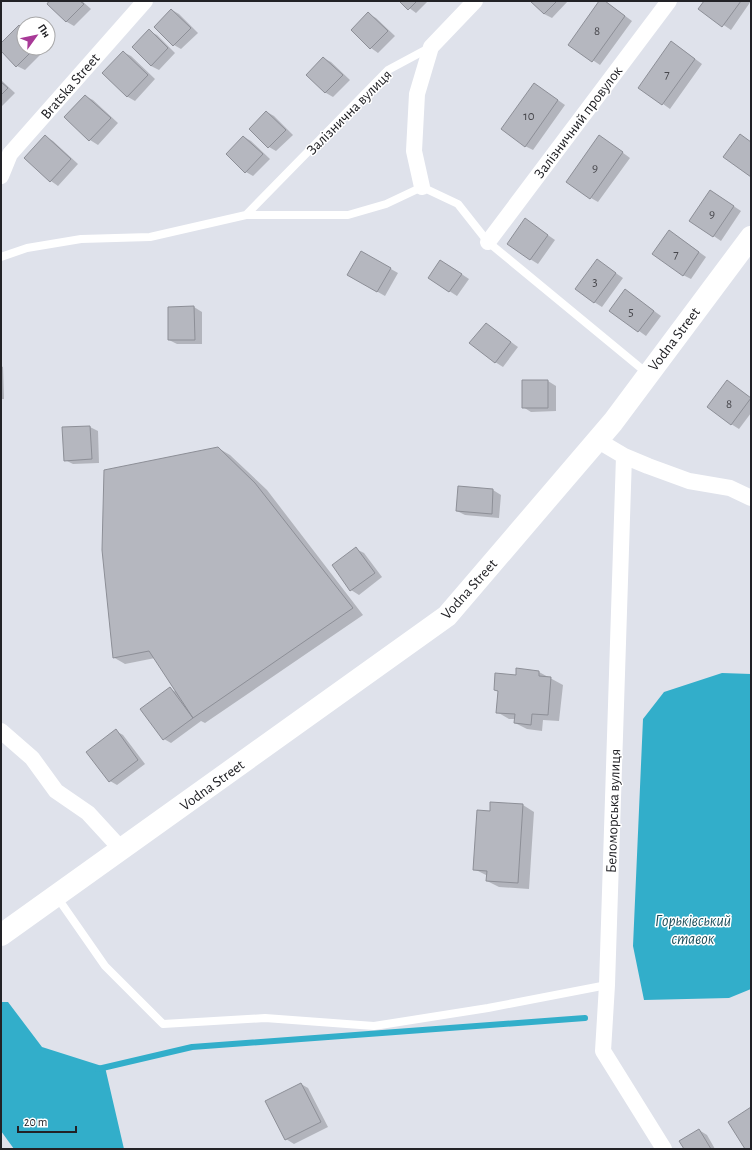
<svg xmlns="http://www.w3.org/2000/svg" width="752" height="1150" font-family="'Alegreya Sans',sans-serif">
  <rect width="100%" height="100%" fill="#dfe2eb"/>
  <!-- water -->
  <path fill="#32aeca" d="M722,673l29,1v315l-22,9 -85,2 -11,-54 10,-227 21,-27z
    M1,1002h7l34,45 63,20 19,82h-110l-13,-18z"/>
  <!-- shadow -->
  <path fill="#0003" d="M51,1h31l9,8 -17,17 -7,-4 -19,-18z
    M400,1h28l-12,12z
    M531,1h37l-16,17 -8,-4z
    M601,1l8,3 23,17 -32,44 -30,-20z
    M705,1h46l-20,29 -31,-21z
    M172,10l7,4 19,19 -17,16 -7,-4z
    M368,14l8,4 19,18 -17,17 -7,-5 -19,-18z
    M20,26l4,3v19l22,1 -21,21 -8,-4 -16,-16v-5z
    M149,31l8,4 18,18 -16,17 -8,-4z
    M679,47l23,17 -32,45 -7,-5z
    M123,52l8,4 24,23 -20,22 -7,-4 -25,-24z
    M323,58l8,4 19,18 -17,17 -7,-4 -19,-18z
    M1,80l14,13 -14,14z
    M542,89l23,16 -32,45 -8,-4z
    M85,96l8,4 25,23 -20,22 -8,-5 -25,-23z
    M267,112l7,4 19,19 -17,16 -7,-4z
    M46,137l7,4 25,23 -20,22 -7,-5z
    M244,137l7,4 19,18 -17,17 -7,-4z
    M607,141l23,17 -32,44 -7,-4z
    M711,191l30,20 -20,30 -31,-21z
    M532,224l23,16 -17,24 -8,-5z
    M677,236l29,21 -15,22 -8,-4z
    M361,252l37,21 -13,23 -37,-21z
    M448,265l21,14 -12,17 -28,-18z
    M604,265l19,13 -21,29 -8,-5z
    M632,295l29,21 -15,20 -36,-26z
    M194,307l8,5v32h-25l-8,-4v-32z
    M486,324l32,23 -15,20 -8,-5z
    M1,366l2,1 1,32h-3z
    M523,381h25l8,5v25l-25,1 -8,-5z
    M727,381l24,17v15l-12,16 -8,-5z
    M90,427l8,4 1,32 -26,1 -8,-4 -1,-32z
    M218,448l12,7 37,35 96,125 -158,108 -4,-2 -30,22 -7,-4 6,-50 8,4 -23,-35 -30,6 -12,-7z
    M459,487l34,3 8,5 -2,23 -34,-3 -8,-4z
    M356,549l8,4 18,24 -23,18 -8,-5 -18,-24z
    M517,670l22,2 24,13 -4,36 -16,-1 -1,11 -15,-2 -12,-6v-4h-6l-12,-7 2,-20 -4,-3 21,-12z
    M116,731l7,4 22,29 -28,21 -7,-4z
    M523,805l11,7 -5,77 -30,-2 -12,-6 1,-5 -14,-7 17,-57z
    M301,1084l7,4 20,39 -34,17 -8,-5z
    M699,1130l8,5 8,14h-30z"/>
  <g fill="none" stroke-linecap="round" stroke-linejoin="round">
    <!-- stream -->
    <path stroke="#32aeca" stroke-width="6" d="M98,1069l94,-22 393,-29"/>
  </g>
  <!-- building -->
  <path fill="#b5b7bf" stroke="#8d8f97" d="M49,1h31l4,3 -18,18 -19,-18z
    M399,1h18l-9,9z
    M530,1h27l-13,13z
    M599,1h6l20,15 -33,46 -24,-17z
    M704,1h37l-19,26 -24,-18z
    M171,9l20,19 -18,18 -19,-19z
    M368,12l20,19 -18,18 -19,-19z
    M19,25l5,5v18h11l-19,19 -15,-16v-8z
    M149,29l19,19 -17,18 -19,-19z
    M671,41l24,18 -33,46 -24,-17z
    M123,51l25,24 -21,22 -25,-24z
    M323,57l20,18 -18,18 -19,-18z
    M1,82l7,6 -7,7z
    M534,83l24,17 -33,47 -24,-18z
    M85,95l26,23 -22,23 -25,-24z
    M266,111l20,19 -18,18 -19,-19z
    M740,134l11,8v35l-28,-20z
    M45,135l26,24 -21,23 -26,-24z
    M599,135l24,17 -33,47 -24,-17z
    M243,136l20,18 -18,19 -19,-19z
    M710,190l24,16 -21,31 -24,-16z
    M525,218l23,17 -18,25 -23,-16z
    M669,230l30,22 -16,24 -31,-22z
    M361,251l30,17 -14,24 -30,-17z
    M597,259l19,14 -22,30 -19,-14z
    M440,260l22,14 -13,18 -21,-14z
    M625,289l29,22 -16,21 -29,-21z
    M194,306l1,34h-27v-33z
    M486,323l25,19 -16,21 -26,-20z
    M522,380h26v28h-26z
    M727,380l24,18 -20,27 -24,-18z
    M90,426l2,33 -28,2 -2,-34z
    M218,447l37,36 98,125 -160,110 -44,-67 -36,7 -11,-108 2,-80z
    M458,486l35,3 -1,25 -36,-3z
    M356,547l19,26 -25,18 -18,-26z
    M516,668l23,3v5l12,1 -3,38 -16,-1 -1,11 -17,-2 1,-9 -19,-1 2,-22 -4,-1 1,-17 21,2z
    M170,687l23,31 -30,22 -23,-31z
    M116,729l22,31 -29,22 -23,-30z
    M490,802l33,2 -5,79 -32,-2 1,-10 -14,-1 4,-60 13,1z
    M301,1083l20,39 -36,18 -20,-39z
    M751,1107v42h-6l-17,-27z
    M699,1129l12,20h-27l-5,-8z"/>
  <g fill="none" stroke-linecap="round" stroke-linejoin="round">
    <!-- lane -->
    <path stroke="#fff" stroke-width="8" d="M246,215l142,-145 41,-22
      M1,257l26,-9 54,-9 69,-2 96,-22h102l38,-11 36,-17 36,17 30,38 160,132
      M57,897l48,69 58,58 102,-6 109,8 114,-18 119,-23"/>
    <!-- street -->
    <path stroke="#fff" stroke-width="16" d="M1,176l9,-22 135,-153
      M422,187l-8,-36 3,-57 14,-47 44,-46
      M488,242l181,-241
      M597,440l27,16 24,10 41,15 41,7 21,10
      M624,456l-17,529 -4,66 61,98
      M1,731l31,27 24,33 32,22 34,37"/>
    <!-- secondary -->
    <path stroke="#fff" stroke-width="22" d="M1,935l446,-319 166,-194 138,-185"/>
  </g>
  <g text-anchor="middle" stroke-width="3" stroke-linejoin="round" paint-order="stroke">
    <!-- number labels -->
    <g font-size="13" fill="#47474c">
      <text x="597" y="35">8</text>
      <text x="667" y="78">7</text>
      <text x="529" y="120">10</text>
      <text x="595" y="172">9</text>
      <text x="712" y="218">9</text>
      <text x="676" y="258">7</text>
      <text x="595" y="286">3</text>
      <text x="631" y="316">5</text>
      <text x="729" y="408">8</text>
    </g>
    <!-- street labels -->
    <g font-size="15" fill="#222226" stroke="#fff">
      <text transform="translate(70 86) rotate(-49)" y="5">Bratska Street</text>
      <text transform="translate(349 112) rotate(-45)" y="5">Залізнична вулиця</text>
      <text transform="translate(578 122) rotate(-53)" y="5">Залізничний провулок</text>
      <text transform="translate(674 339) rotate(-53)" y="5">Vodna Street</text>
      <text transform="translate(469 589) rotate(-48)" y="5">Vodna Street</text>
      <text transform="translate(212 785) rotate(-36)" y="5">Vodna Street</text>
      <text transform="translate(613 811) rotate(-88)" y="5">Беломорська вулиця</text>
    </g>
    <!-- water labels -->
    <g font-size="16" font-style="italic" fill="#1d4f5b" stroke="#fff">
      <text x="693" y="926">Горьківський<tspan x="693" dy="18">ставок</tspan></text>
    </g>
  </g>
  <!-- border -->
  <rect width="752" height="1150" fill="none" stroke="#222226" stroke-width="4"/>
  <!-- north arrow -->
  <g transform="translate(36 36) rotate(57)"><circle r="19" fill="#ffffff" stroke="#a7a7a8"/>
  <path d="M0-3L7 15L0 10L-7 15Z" fill="#a83997"/>
  <text y="-6" font-size="11" font-weight="bold" text-anchor="middle" fill="#222226">Пн</text>
  </g>
  <!-- scale -->
  <path d="M18 1126v6h58v-6" fill="none" stroke="#222226" stroke-width="2"/>
  <text x="24" y="1126" font-size="12" fill="#222226" stroke="#ffffff" stroke-width="3" paint-order="stroke">20 m</text>
</svg>
